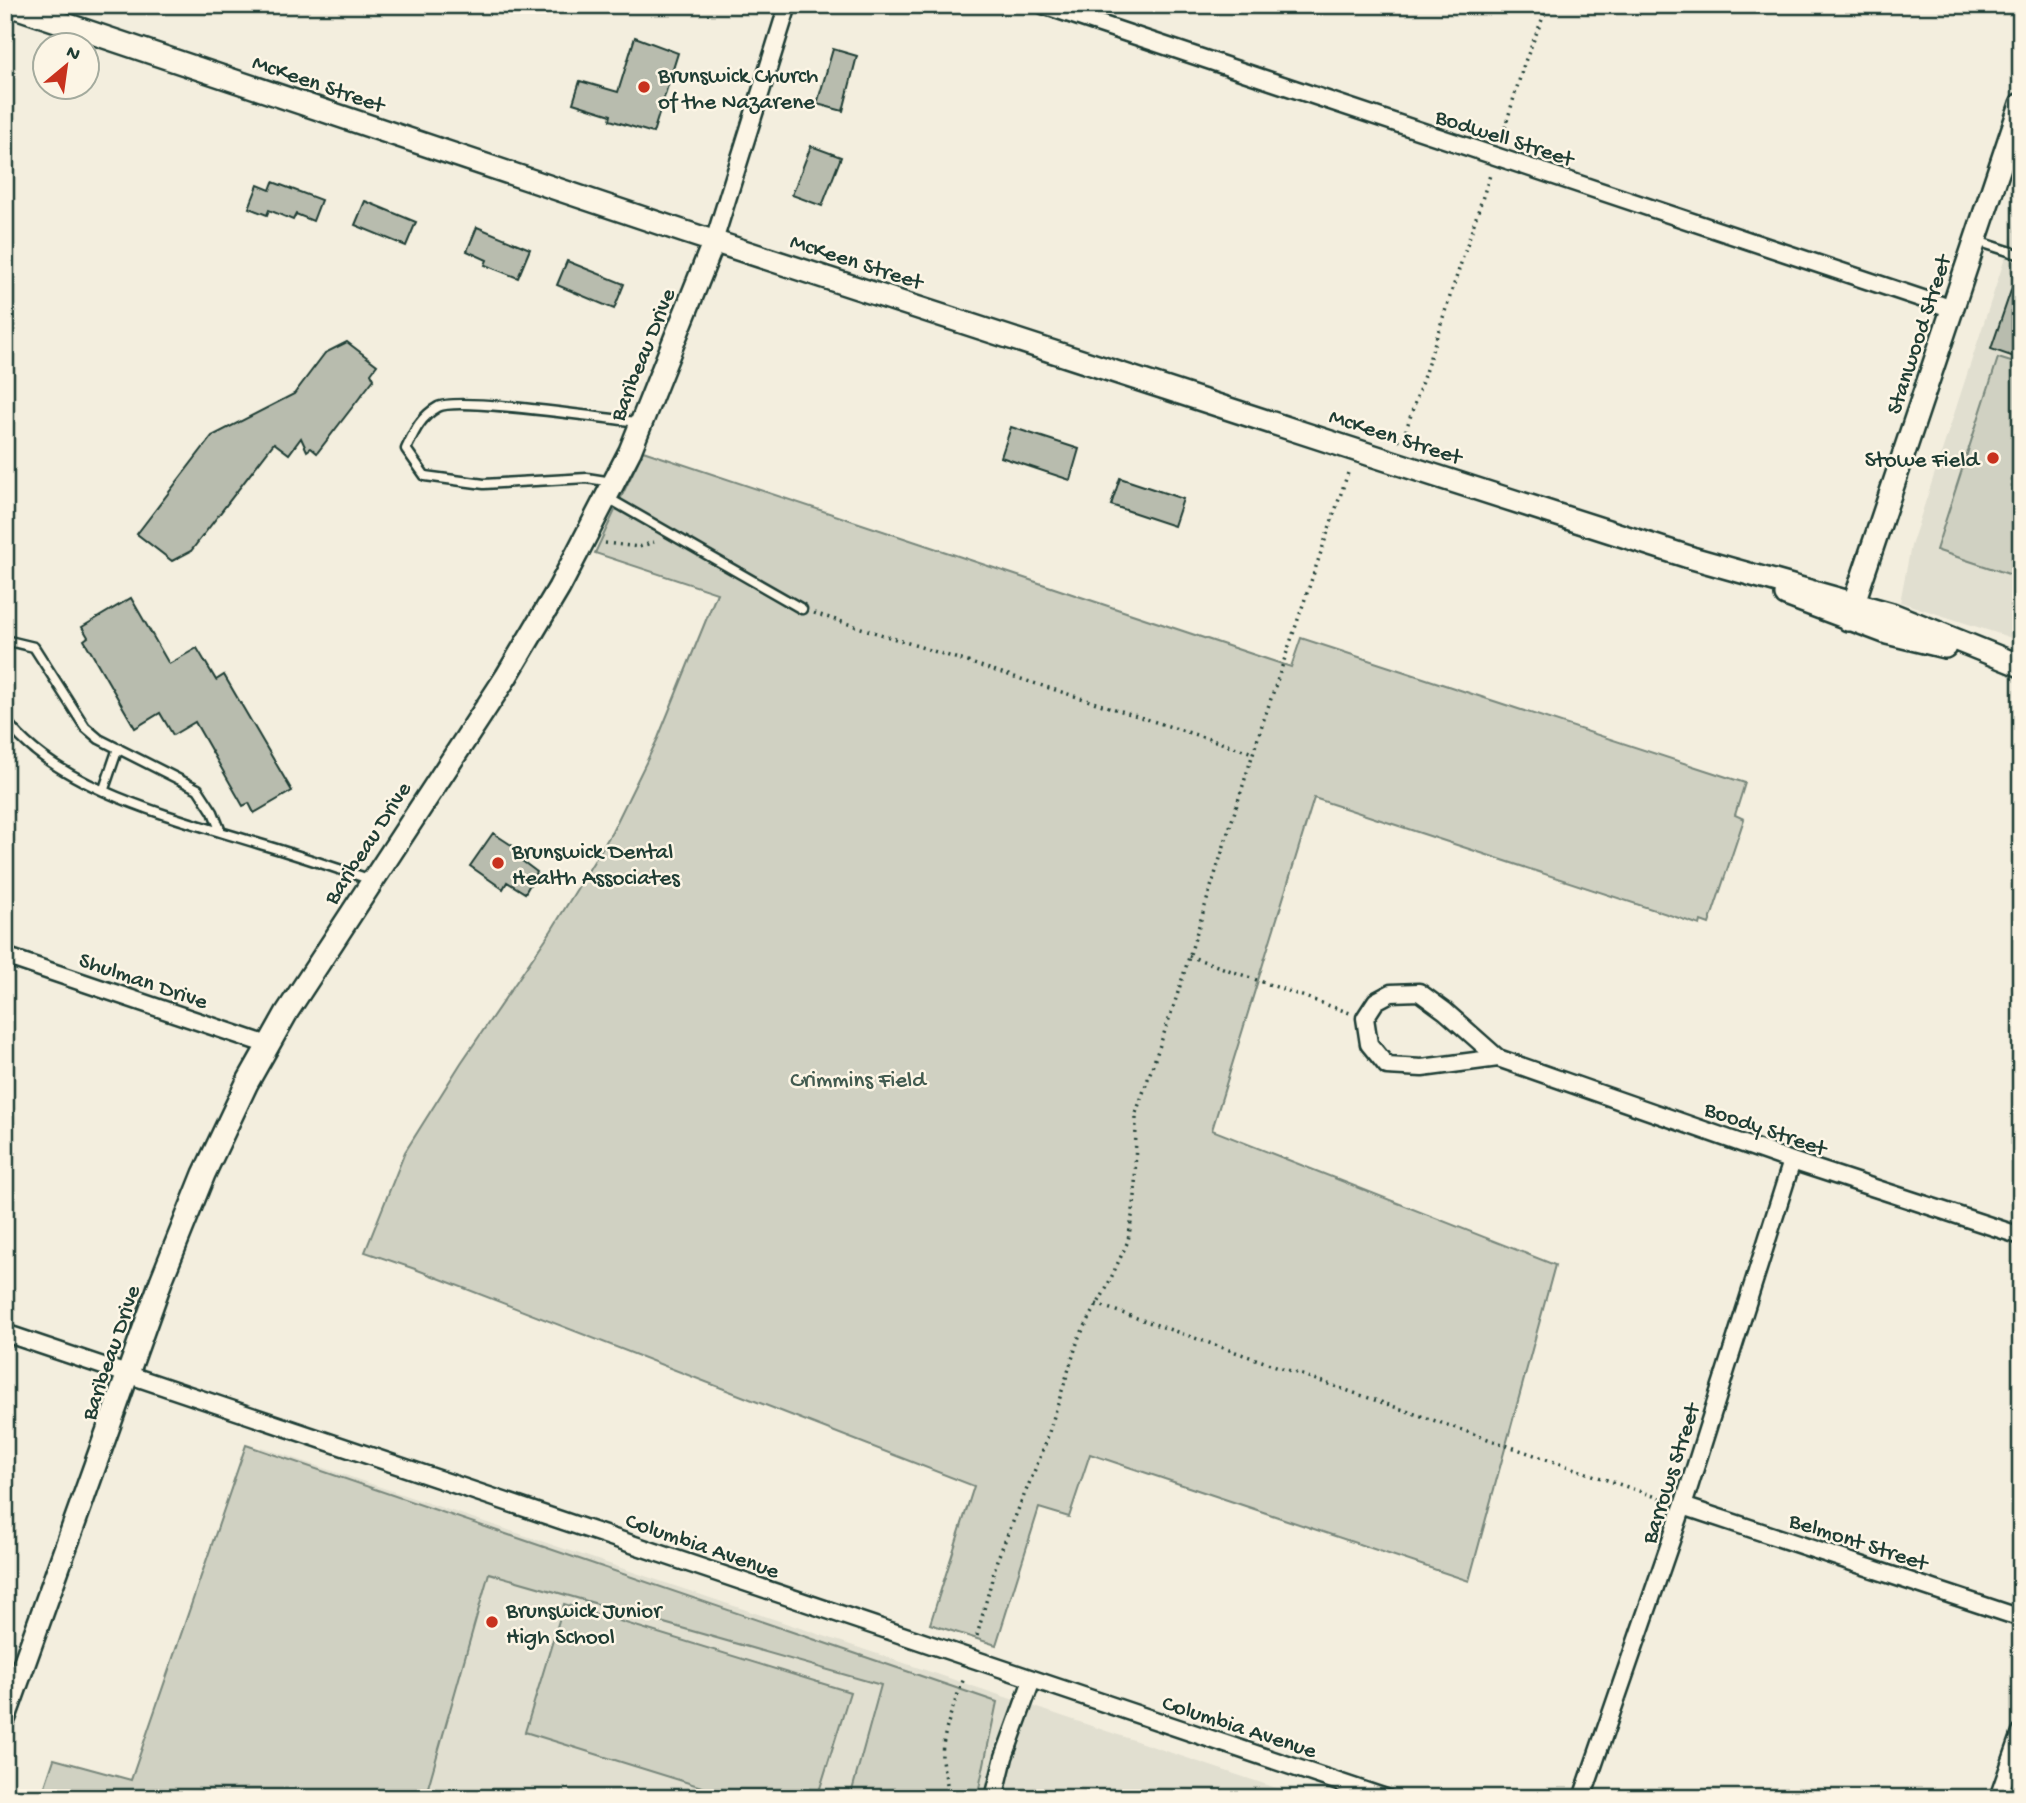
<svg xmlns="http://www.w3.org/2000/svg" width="2026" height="1803" font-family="'Gochi Hand',sans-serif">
  <rect width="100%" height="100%" fill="#f3eede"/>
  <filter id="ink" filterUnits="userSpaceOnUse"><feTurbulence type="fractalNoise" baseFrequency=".0143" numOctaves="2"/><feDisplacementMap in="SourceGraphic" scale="14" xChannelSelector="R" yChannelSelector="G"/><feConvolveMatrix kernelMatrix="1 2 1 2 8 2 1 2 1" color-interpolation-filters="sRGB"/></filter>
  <g filter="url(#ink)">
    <!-- built -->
    <path fill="#e1dfd0" d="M2019,215h2v426l-121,-39 11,-56z
      M261,1447l1045,351h-1163z"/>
    <!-- green -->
    <path fill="#d0d1c2" stroke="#78877b" stroke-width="2" d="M1998,358l23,7v213l-85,-28z
      M643,451l648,216 10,-29 444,145 -10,32 9,4 -35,105 -8,-3 -1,4 -386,-127 -102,332 343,135 -86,316 -379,-127 -21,63 -30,-9 -43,137 -66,-21 44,-138 -559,-217 -50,-17 40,-100 56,-89 90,-132 61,-99 46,-94 59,-145 -122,-40z
      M246,1445l751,257 -20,96h-127l31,-113 -392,-112 -64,225h-384l13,-39 77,21z
      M564,1604l286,88 -33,106h-80l-212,-66z"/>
    <!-- building -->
    <path fill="#b8bcae" stroke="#1f3d34" stroke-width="2" d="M635,37l43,16 -25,80 -43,-13 1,-5 -38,-12 7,-22 38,11z
      M833,49l24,7 -14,55 -26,-7z
      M811,146l30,11 -19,49 -30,-11z
      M273,182l48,18 -8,21 -17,-7 -3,6 -24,-10 -2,5 -18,-7 9,-23 12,5z
      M365,201l51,21 -10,24 -51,-21z
      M477,227l53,22 -12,29 -33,-13 2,-5 -20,-9z
      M567,261l57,23 -10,25 -57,-24z
      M2018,270h3v76l-4,12 -26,-9z
      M347,342l30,23 -6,8 3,6 -57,74 -6,-5 -4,3 -6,-13 -12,16 -15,-11 -83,108 -19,10 -35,-27 75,-98 82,-42 31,-41z
      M1011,427l68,22 -9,31 -69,-23z
      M1120,478l63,21 -9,27 -63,-21z
      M131,598l38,66 28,-16 19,32 8,-5 68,116 -38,22 -5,-10 -6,3 -48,-84 -22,13 -13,-22 -25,15 -51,-88 4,-3 -6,-10z
      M493,833l32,21 -4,6 16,12 -12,21 -18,-11 -4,7 -33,-23z"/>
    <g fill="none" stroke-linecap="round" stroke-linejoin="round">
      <defs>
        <path id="service" d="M1977,241l44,14
          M612,482l-25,-4 -103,6 -59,-8 -19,-27c8,-17 14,-32 32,-42 20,-11 169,12 200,15
          M608,498l194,111
          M5,640l29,7 51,80 14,12 99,50 15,23 8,20
          M5,719c51,71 175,100 255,125 38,11 75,24 112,36
          M104,789l14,-41"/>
        <path id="minor" d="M1043,5l910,304
          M714,241l74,-236
          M5,956l263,89
          M1498,1058l-76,10 -35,-2 -18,-22 -4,-26 11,-17 15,-8 28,-1 26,19 53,47 294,103 229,75
          M5,1333l1381,465
          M1683,1506l338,112
          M994,1798l10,-41 28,-77
          M1582,1798l101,-292 109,-345
          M1998,1798l23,-65"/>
        <path id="tertiary" d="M9,5l676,227 658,214 349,112 200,56 129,52
          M1786,595l101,38 58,14
          M1848,620l173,-516
          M5,1717l156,-436 43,-107 43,-91 40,-71 219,-335 53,-89 71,-137 84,-210"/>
      </defs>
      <!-- service casing -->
      <use href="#service" stroke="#1f3d34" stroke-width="13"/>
      <!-- minor casing -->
      <use href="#minor" stroke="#1f3d34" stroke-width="21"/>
      <!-- tertiary casing -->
      <use href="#tertiary" stroke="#1f3d34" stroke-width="26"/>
      <!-- path -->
      <path stroke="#1f3d34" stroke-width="3.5" stroke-dasharray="2 5" stroke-linecap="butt" d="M1501,141l23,-77 24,-59
        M1398,441l5,-2 88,-267
        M605,543l34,4 15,-5
        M814,613l439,140
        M1189,956l161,57
        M1096,1304l572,197
        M977,1636l20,-76 47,-112 35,-111 27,-48 22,-48 7,-43 1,-85 38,-108 87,-277 88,-258
        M947,1798c3,-16 -6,-29 -5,-44 2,-26 13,-52 22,-76"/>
      <!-- service -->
      <use href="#service" stroke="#fcf5e5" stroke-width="8"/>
      <!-- minor -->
      <use href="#minor" stroke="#fcf5e5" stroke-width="16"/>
      <!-- tertiary -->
      <use href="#tertiary" stroke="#fcf5e5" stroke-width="21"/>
    </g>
  </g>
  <!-- markers -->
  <g fill="#c8321e" stroke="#fcf5e5" stroke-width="2.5">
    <circle cx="644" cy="87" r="7"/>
    <circle cx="1993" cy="458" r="7"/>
    <circle cx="498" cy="863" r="7"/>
    <circle cx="492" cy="1622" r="7"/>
  </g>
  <g text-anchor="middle" stroke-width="5" stroke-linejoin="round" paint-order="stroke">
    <!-- poi labels -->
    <g font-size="23" fill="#1f3d34" stroke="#fcf5e5" text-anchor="start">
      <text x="658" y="82">Brunswick Church<tspan x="658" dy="26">of the Nazarene</tspan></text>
      <text x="1979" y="466" text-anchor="end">Stowe Field</text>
      <text x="512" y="858">Brunswick Dental<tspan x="512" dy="26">Health Associates</tspan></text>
      <text x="506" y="1617">Brunswick Junior<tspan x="506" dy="26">High School</tspan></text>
    </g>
    <!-- street labels -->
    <g font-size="23" fill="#1f3d34" stroke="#fcf5e5">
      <text transform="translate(319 82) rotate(19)" y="8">McKeen Street</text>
      <text transform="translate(1505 136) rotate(18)" y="8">Bodwell Street</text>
      <text transform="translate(857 260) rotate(18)" y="8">McKeen Street</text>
      <text transform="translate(1917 334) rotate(-72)" y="8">Stanwood Street</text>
      <text transform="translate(641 354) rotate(-68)" y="8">Baribeau Drive</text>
      <text transform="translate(1396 435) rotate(18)" y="8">McKeen Street</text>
      <text transform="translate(366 842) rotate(-57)" y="8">Baribeau Drive</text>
      <text transform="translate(144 979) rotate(19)" y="8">Shulman Drive</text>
      <text transform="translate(1766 1127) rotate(19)" y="8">Boody Street</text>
      <text transform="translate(109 1352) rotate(-71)" y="8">Baribeau Drive</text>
      <text transform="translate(1669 1473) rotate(-72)" y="8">Barrows Street</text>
      <text transform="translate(1859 1540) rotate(18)" y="8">Belmont Street</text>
      <text transform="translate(703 1544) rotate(19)" y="8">Columbia Avenue</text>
      <text transform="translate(1240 1725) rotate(18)" y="8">Columbia Avenue</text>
    </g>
    <!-- park labels -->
    <g font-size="23" fill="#425b50" stroke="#fcf5e5">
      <text x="858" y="1086">Crimmins Field</text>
    </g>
  </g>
  <!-- margin -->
  <rect width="2026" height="1803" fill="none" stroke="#fcf5e5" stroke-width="28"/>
  <rect x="14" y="14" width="1998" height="1775" fill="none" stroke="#1f3d34" stroke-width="2.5" filter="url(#ink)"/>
  <!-- north arrow -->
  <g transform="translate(66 66) rotate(29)"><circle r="33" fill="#fcf5e5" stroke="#a4ab9e" stroke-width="2"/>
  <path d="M0-5L12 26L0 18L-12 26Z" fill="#c8321e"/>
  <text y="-10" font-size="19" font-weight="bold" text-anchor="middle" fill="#1f3d34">N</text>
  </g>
</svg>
